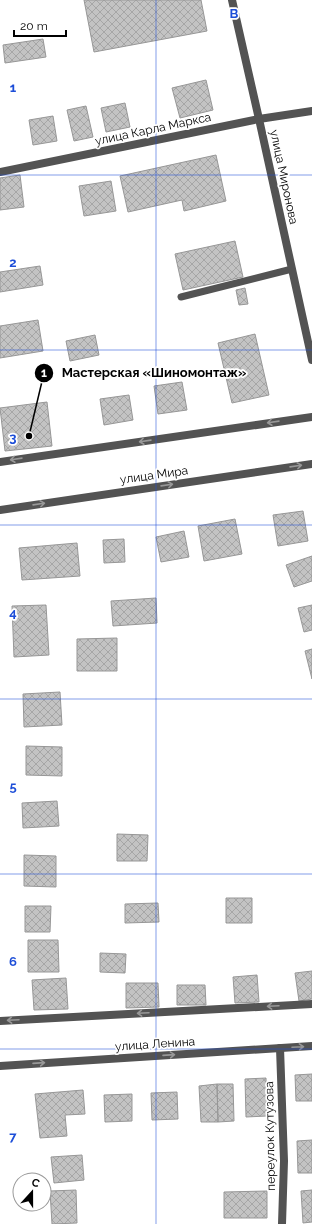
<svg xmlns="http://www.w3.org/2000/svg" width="312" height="1224" font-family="Raleway,sans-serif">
  <defs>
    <pattern id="building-cross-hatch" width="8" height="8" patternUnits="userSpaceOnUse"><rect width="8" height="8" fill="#c3c3c3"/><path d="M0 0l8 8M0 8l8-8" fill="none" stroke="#a6a6a6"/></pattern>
  </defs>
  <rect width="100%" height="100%" fill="#fff"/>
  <!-- building -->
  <path fill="url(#building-cross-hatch)" stroke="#979797" d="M84,0h117l6,31 -113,21z
    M43,39l3,18 -41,6 -2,-18z
    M206,80l7,30 -33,8 -8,-30z
    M125,103l5,24 -24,5 -5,-24z
    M86,106l7,31 -19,4 -7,-31z
    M53,116l4,25 -24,4 -4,-25z
    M216,155l10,46 -42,10 -2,-11 -54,12 -8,-36z
    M20,175l4,32 -24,3v-32z
    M111,181l5,30 -32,5 -5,-30z
    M235,241l8,36 -60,13 -8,-36z
    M40,266l3,19 -43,7v-20z
    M245,288l3,16 -9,1 -3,-15z
    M38,320l5,31 -43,7v-32z
    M255,334l14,61 -37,8 -14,-60z
    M95,335l4,20 -29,6 -4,-20z
    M182,382l5,28 -29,4 -4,-28z
    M129,395l4,25 -29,5 -4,-26z
    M47,402l5,44 -47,5 -5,-43z
    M303,511l5,30 -30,5 -5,-31z
    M235,519l7,35 -38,7 -6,-35z
    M184,531l5,26 -28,5 -5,-25z
    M124,539l1,23 -21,1 -1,-23z
    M77,543l3,33 -58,4 -3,-32z
    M312,556v25l-18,6 -8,-22z
    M156,598l1,25 -44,3 -2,-25z
    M46,605l3,50 -35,2 -2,-51z
    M312,605v25l-8,2 -6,-24z
    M117,638v33h-40v-32z
    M312,649v30l-7,-28z
    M60,692l2,33 -38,2 -1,-33z
    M26,746l36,1v29l-36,-1z
    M57,801l2,25 -36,2 -1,-25z
    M117,834l31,1 -1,26h-30z
    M24,855l32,1v31l-32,-1z
    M226,898h26v25h-26z
    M158,903l1,19 -34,1v-19z
    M25,906h26l-1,26h-25z
    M28,940h30l1,32h-31z
    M100,953l26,1 -1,19 -25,-1z
    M312,971v28l-13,2 -4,-28z
    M257,975l2,27 -24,1 -2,-26z
    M66,978l2,31 -34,1 -2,-30z
    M126,983h32l1,24 -33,1z
    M177,985h28l1,20h-29z
    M312,1074v27h-16l-1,-26z
    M266,1078l1,38 -21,1 -1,-38z
    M217,1084h16l1,37 -16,1z
    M217,1084l1,38h-17l-2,-36z
    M83,1090l2,24 -20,1 2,21 -27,2 -5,-44z
    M177,1092l1,27 -26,1 -1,-27z
    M132,1094v27l-27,1 -1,-27z
    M312,1140v33h-14l-1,-32z
    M82,1155l2,25 -30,3 -3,-26z
    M76,1190l1,33 -25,1 -2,-33z
    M312,1190v32l-9,1 -2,-32z
    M267,1191v27h-43v-26z"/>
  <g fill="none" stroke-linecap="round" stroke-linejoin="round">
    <!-- service -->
    <path stroke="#535353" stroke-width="7" d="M181,297l111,-28"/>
    <!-- minor -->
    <path stroke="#535353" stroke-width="8" d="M232,0l27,119
      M0,172l259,-53 53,-8
      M280,1048l4,113 -2,63"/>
    <!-- tertiary -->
    <path stroke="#535353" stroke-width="8" d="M259,119l53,241
      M0,462l312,-45
      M0,510l312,-46
      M0,1021l312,-17
      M0,1066l312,-20"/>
  </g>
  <!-- one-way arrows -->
  <defs><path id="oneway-shaft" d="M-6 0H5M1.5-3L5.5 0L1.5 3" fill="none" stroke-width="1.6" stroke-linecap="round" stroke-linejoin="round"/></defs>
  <g stroke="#989898">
    <use href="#oneway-shaft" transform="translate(273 422) rotate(172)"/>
    <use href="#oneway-shaft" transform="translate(145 441) rotate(172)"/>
    <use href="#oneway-shaft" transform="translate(16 459) rotate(172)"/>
    <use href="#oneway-shaft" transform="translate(296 466) rotate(-8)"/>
    <use href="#oneway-shaft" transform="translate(167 485) rotate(-8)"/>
    <use href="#oneway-shaft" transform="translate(39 504) rotate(-8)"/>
    <use href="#oneway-shaft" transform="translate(273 1006) rotate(177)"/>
    <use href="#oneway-shaft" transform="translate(143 1013) rotate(177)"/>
    <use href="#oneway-shaft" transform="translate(13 1020) rotate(177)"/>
    <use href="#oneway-shaft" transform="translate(298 1047) rotate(-3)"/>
    <use href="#oneway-shaft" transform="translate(169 1055) rotate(-4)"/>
    <use href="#oneway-shaft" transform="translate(39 1063) rotate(-4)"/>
  </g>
  <!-- grid -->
  <path fill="none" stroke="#1d4ed8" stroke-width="1" stroke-opacity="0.55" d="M156,0v1224M0,175h312M0,350h312M0,525h312M0,699h312M0,874h312M0,1049h312"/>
  <g text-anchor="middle" stroke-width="3.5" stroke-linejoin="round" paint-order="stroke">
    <!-- street labels -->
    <g font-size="12" fill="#000" stroke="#fff">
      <text transform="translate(153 129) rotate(-12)" y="4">улица Карла Маркса</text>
      <text transform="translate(284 177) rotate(78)" y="4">улица Миронова</text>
      <text transform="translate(154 475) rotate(-8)" y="4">улица Мира</text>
      <text transform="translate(155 1044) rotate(-4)" y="4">улица Ленина</text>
      <text transform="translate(270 1136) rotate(-91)" y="4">переулок Кутузова</text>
    </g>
  </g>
  <g font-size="13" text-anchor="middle" font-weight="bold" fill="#1d4ed8" stroke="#fff" stroke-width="3.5" stroke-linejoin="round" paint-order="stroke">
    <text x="234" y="18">B</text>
    <text x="13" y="92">1</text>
    <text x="13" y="267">2</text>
    <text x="13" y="442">3</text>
    <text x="13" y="617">4</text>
    <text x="13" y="791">5</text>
    <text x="13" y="966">6</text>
    <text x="13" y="1141">7</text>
  </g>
  <!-- callouts -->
  <path fill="none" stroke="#000" stroke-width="1.5" d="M29 436L44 373"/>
  <g fill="#000" stroke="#fff" stroke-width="1.5">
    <circle cx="29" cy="436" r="4"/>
    <circle cx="44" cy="373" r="10"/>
  </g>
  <g font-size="12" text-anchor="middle" font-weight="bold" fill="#fff">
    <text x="44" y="377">1</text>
  </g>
  <g font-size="13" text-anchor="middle" font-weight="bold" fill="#000" stroke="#fff" stroke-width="3.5" stroke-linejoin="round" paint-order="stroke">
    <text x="154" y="377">Мастерская «Шиномонтаж»</text>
  </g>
  <!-- north arrow -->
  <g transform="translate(32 1192) rotate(21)"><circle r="19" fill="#ffffff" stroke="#999999"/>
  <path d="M0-3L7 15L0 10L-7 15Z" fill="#000000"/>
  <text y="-6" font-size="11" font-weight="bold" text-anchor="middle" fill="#000000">С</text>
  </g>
  <!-- scale -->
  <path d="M14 30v6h52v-6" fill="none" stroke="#000000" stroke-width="2"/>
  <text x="20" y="30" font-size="12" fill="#000000" stroke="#ffffff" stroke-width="3" paint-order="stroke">20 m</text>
</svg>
